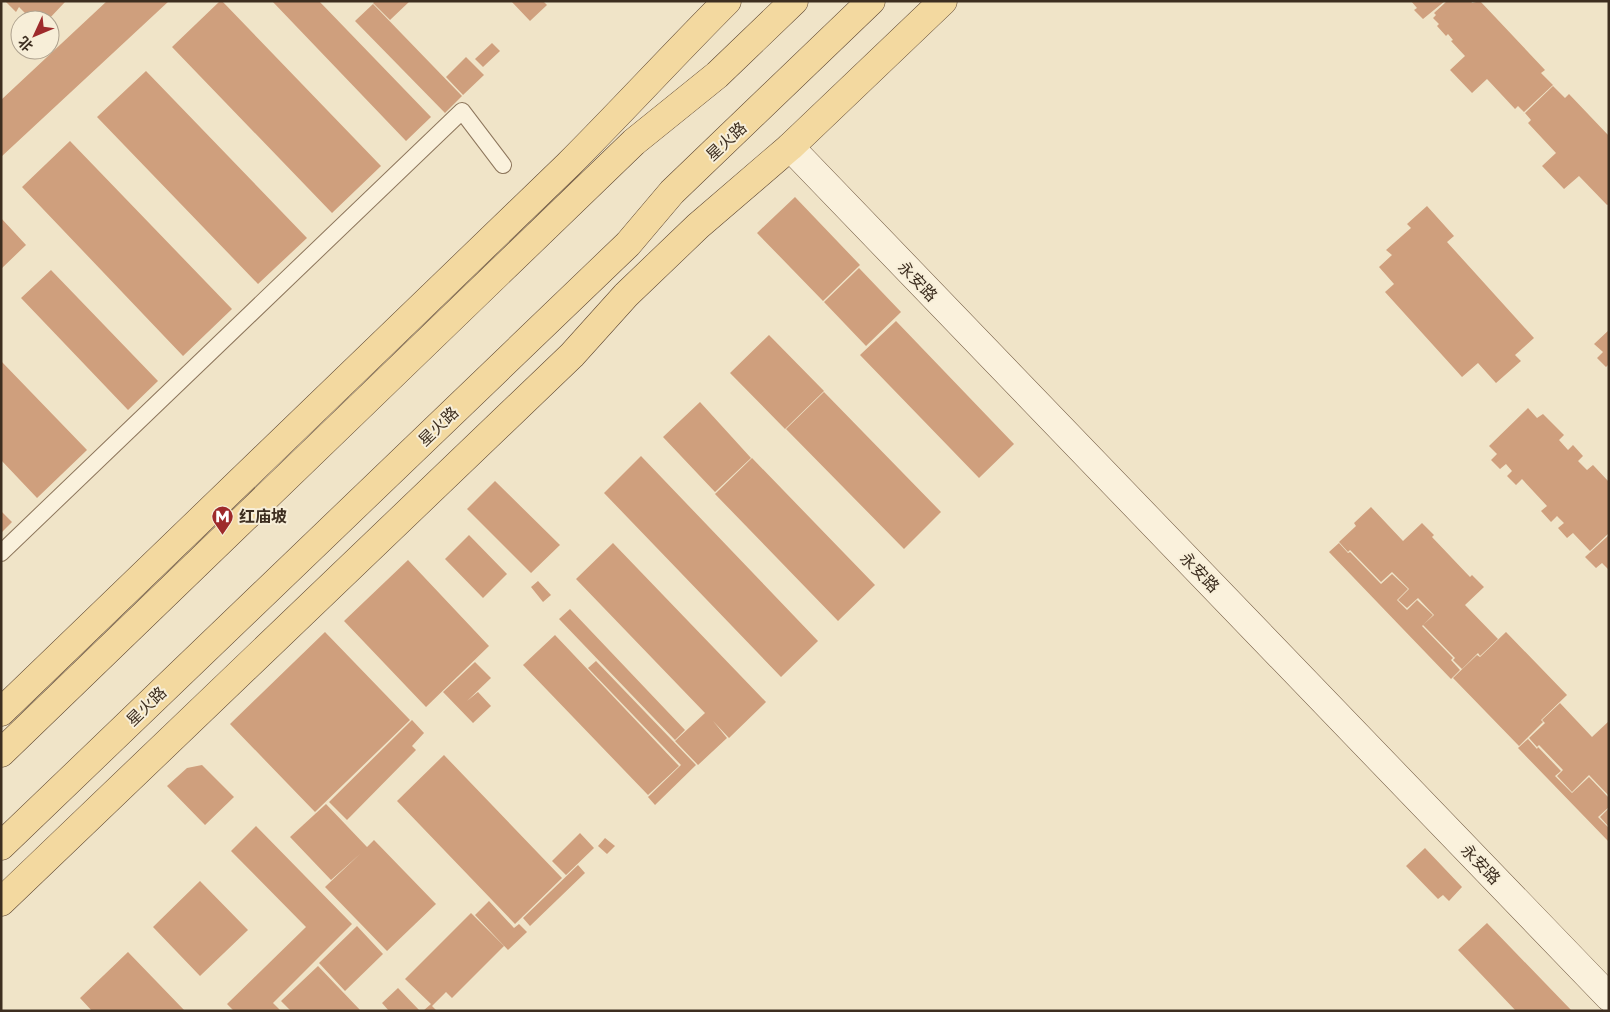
<svg xmlns="http://www.w3.org/2000/svg" width="1610" height="1012" font-family="'Noto Serif','Noto Sans SC',serif">
  <rect width="100%" height="100%" fill="#f0e4c8"/>
  <!-- building -->
  <path fill="#cf9f7d" d="M5,1h59l1,1 -17,18h-16l-13,-13 -3,5z
    M107,1h62l-168,156v-57z
    M220,1h2l159,165 -49,47 -160,-166z
    M272,1h47l112,116 -25,24z
    M375,1h35l-20,19 -17,-17z
    M511,1h32l4,4 -17,16z
    M1411,1h34l-22,18 -9,-9 3,-2z
    M1447,1h24l1,2 8,-2 65,69 -4,3 12,12 -29,27 -6,-6 -3,3 -28,-30 -15,14 -22,-23 15,-14 -14,-15 2,-1 -5,-6 -2,2 -9,-10 2,-2 -6,-6 3,-3 -2,-2z
    M373,4l89,92 -17,17 -90,-92z
    M492,43l8,8 -17,16 -8,-8z
    M466,57l18,18 -21,20 -17,-18z
    M146,71l161,167 -49,46 -161,-167z
    M1553,86l12,12 4,-4 40,42v68l-2,1 -28,-29 -15,13 -22,-23 14,-13 -28,-30 3,-3 -6,-7z
    M70,141l162,168 -49,47 -161,-169z
    M795,197l65,68 -37,36 -66,-68z
    M1427,206l27,30 -7,6 87,96 -19,17 6,6 -25,22 -18,-20 -16,14 -77,-85 9,-8 -15,-17 13,-12 -6,-5 25,-22 -4,-4z
    M1,218l25,27 -25,24z
    M859,268l42,44 -35,34 -42,-44z
    M51,270l107,111 -30,29 -107,-112z
    M896,321l118,123 -35,34 -119,-123z
    M1609,330v34l-3,3 -9,-9 6,-6 -9,-8z
    M769,335l55,56 -39,38 -55,-56z
    M1,361l86,89 -50,48 -36,-38z
    M824,392l117,120 -37,37 -118,-120z
    M700,402l51,56 -36,34 -52,-55z
    M1528,408l9,10 6,-4 21,21 -5,5 9,10 5,-5 10,11 -5,5 9,9 6,-5 16,17v51l-19,18 -17,-18 -6,5 -9,-10 6,-5 -7,-7 -6,6 -10,-11 6,-5 -25,-27 -6,6 -9,-9 5,-5 -6,-7 -6,5 -9,-9 6,-6 -8,-8z
    M641,456l177,185 -37,36 -177,-184z
    M752,458l123,127 -37,36 -123,-127z
    M495,481l65,64 -29,28 -64,-64z
    M1371,507l32,34 19,-18 12,12 -2,2 38,40 2,-2 12,12 -19,18 33,34 -18,17 -2,-3 -16,16 -9,-9 2,-2 -32,-33 11,-10 -16,-17 -11,10 -9,-8 11,-11 -17,-17 -11,10 -31,-32 -2,2 -9,-10 17,-16 -2,-3z
    M1,511l11,11 -11,11z
    M469,535l38,39 -24,24 -38,-39z
    M1609,535v35l-7,-7 -6,5 -11,-11z
    M613,543l153,159 -37,36 -16,-17 14,17 -29,27 -23,-24 30,-28 -129,-134z
    M1339,543l9,10 2,-1 31,32 11,-10 16,15 -11,11 10,10 10,-10 16,15 -11,11 31,32 -2,2 9,10 -9,9 -122,-127z
    M408,560l81,86 -63,61 -82,-86z
    M538,581l13,14 -8,7 -12,-15z
    M570,609l115,121 -10,10 -116,-121z
    M325,632l85,88 -95,92 -85,-88z
    M1506,632l61,63 -26,25 2,2 -24,24 -66,-68 24,-23 3,2z
    M555,635l124,131 -31,29 -125,-130z
    M596,661l100,104 -41,40 -7,-8 33,-32 -93,-97z
    M475,662l16,16 -24,23 11,-9 13,14 -18,17 -30,-31z
    M1560,703l32,34 17,-16v75l-20,-21 -17,17 -15,-16 6,-6 -24,-25 -2,2 -8,-9 16,-15 -3,-3z
    M412,720l12,13 -12,13 4,4 -69,70 -18,-18z
    M1528,739l9,10 1,-2 23,24 -6,5 17,17 17,-16 20,21v9l-11,10 11,11v14l-91,-94z
    M444,755l118,123 -47,46 -118,-123z
    M202,765l32,32 -29,28 -38,-39 20,-18z
    M326,804l41,43 7,-7 62,64 -49,47 -62,-64 35,-33 -29,26 -41,-43z
    M1609,808v19l-9,-10z
    M256,826l96,98 -79,79 8,8h-47l-7,-7 79,-77 -75,-76z
    M580,833l14,15 -28,27 -14,-14z
    M605,838l10,8 -8,8 -9,-8z
    M1425,848l37,39 -13,14 -6,-6 -5,4 -32,-33z
    M578,865l7,8 -55,53 -7,-8z
    M200,881l48,49 -48,46 -47,-49z
    M489,901l25,27 5,-4 8,8 -19,18 -33,-35z
    M471,913l33,33 -52,52 -6,-6 -14,14 5,5h-14l8,-7 -26,-25z
    M1487,923l85,88h-56l-58,-61z
    M357,926l26,28 -38,37 -26,-28z
    M128,952l57,59h-93l-12,-13z
    M318,966l43,45h-70l-10,-10z
    M398,988l22,23h-31l-7,-8z"/>
  <g fill="none" stroke-linecap="round" stroke-linejoin="round">
    <defs>
      <path id="lane" d="M1,553l461,-442 41,54"/>
      <path id="secondary" d="M790,147l819,850"/>
      <path id="primary" d="M1,712l567,-547c54,-54 105,-110 159,-164
        M1,753l633,-611 83,-67 77,-74
        M1,846l627,-602 44,-52 199,-191
        M1,902l571,-547 54,-60 72,-69 92,-79 153,-146"/>
    </defs>
    <!-- lane casing -->
    <use href="#lane" stroke="#8d765c" stroke-width="18"/>
    <!-- secondary casing -->
    <use href="#secondary" stroke="#6f573f" stroke-width="29"/>
    <!-- primary casing -->
    <use href="#primary" stroke="#5b4430" stroke-width="29"/>
    <!-- lane -->
    <use href="#lane" stroke="#faf1dc" stroke-width="16"/>
    <!-- secondary -->
    <use href="#secondary" stroke="#faf1dc" stroke-width="28"/>
    <!-- primary -->
    <use href="#primary" stroke="#f3d9a0" stroke-width="28"/>
  </g>
  <!-- icons -->
  <defs>
    <symbol id="metro-pin" viewBox="-11 -11 22 30"><path d="M0 17L-7.5 6A9.5 9.5 0 1 1 7.5 6Z" fill="#9e2a2b" stroke="#f7eed8"/><path d="M-5.5 5V-5H-3L0 0L3-5H5.5V5H3V-.5L0 4L-3-.5V5Z" fill="#fff"/></symbol>
  </defs>
  <g fill-rule="evenodd">
    <use href="#metro-pin" x="210" y="504" width="25" height="34"/>
  </g>
  <g text-anchor="middle" stroke-width="4" stroke-linejoin="round" paint-order="stroke">
    <!-- street labels -->
    <g font-size="16" fill="#3d2e20" stroke="#f7eed8">
      <text transform="translate(726 141) rotate(-43)" y="6">星火路</text>
      <text transform="translate(918 281) rotate(46)" y="6">永安路</text>
      <text transform="translate(438 426) rotate(-44)" y="6">星火路</text>
      <text transform="translate(1200 572) rotate(46)" y="6">永安路</text>
      <text transform="translate(146 706) rotate(-44)" y="6">星火路</text>
      <text transform="translate(1481 864) rotate(46)" y="6">永安路</text>
    </g>
    <!-- poi labels -->
    <g font-size="16" font-weight="bold" fill="#3d2e20" stroke="#f7eed8" text-anchor="start">
      <text x="239" y="522">红庙坡</text>
    </g>
  </g>
  <!-- border -->
  <rect width="1610" height="1012" fill="none" stroke="#3d2e20" stroke-width="5"/>
  <!-- north arrow -->
  <g transform="translate(35 35) rotate(226)"><circle r="24" fill="#f7eed8" stroke="#ada18e"/>
  <path d="M0-4L9 19L0 12L-9 19Z" fill="#9e2a2b"/>
  <text y="-8" font-size="14" font-weight="bold" text-anchor="middle" fill="#3d2e20">北</text>
  </g>
</svg>
